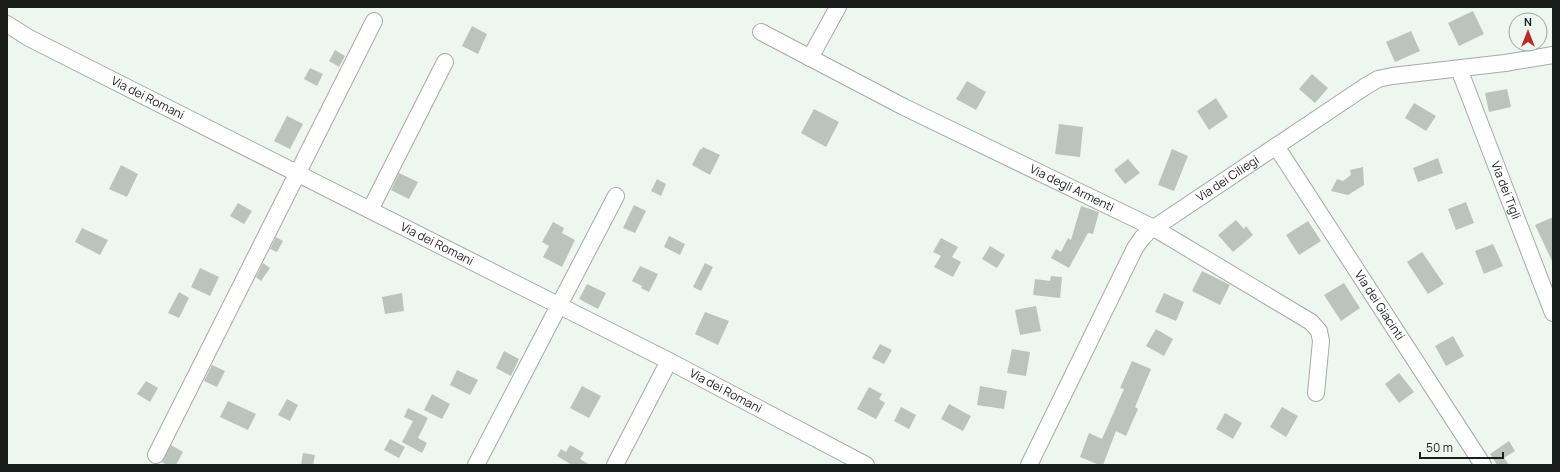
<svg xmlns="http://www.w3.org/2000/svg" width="1560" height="472" font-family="Manrope,sans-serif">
  <rect width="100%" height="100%" fill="#edf6ef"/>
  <!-- building -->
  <path fill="#bac4bd" d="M1473,11l11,23 -25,12 -11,-23z
    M472,26l15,8 -9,20 -16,-8z
    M1411,31l9,20 -25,11 -9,-20z
    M335,50l10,6 -6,11 -10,-6z
    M310,68l13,6 -6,12 -13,-7z
    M1312,74l16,14 -13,15 -16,-14z
    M967,81l19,11 -10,18 -20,-11z
    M1507,89l4,18 -22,5 -4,-19z
    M1216,98l12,19 -19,13 -12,-19z
    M1414,103l22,13 -10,15 -21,-13z
    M814,109l25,13 -13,25 -25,-14z
    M287,116l16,8 -13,25 -16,-8z
    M1059,124l24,3 -3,30 -25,-3z
    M703,147l17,8 -10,20 -18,-10 8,-16 1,1z
    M1172,149l16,7 -14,35 -16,-6z
    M1438,158l5,15 -25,9 -5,-14z
    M1128,159l12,14 -15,11 -11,-14z
    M121,165l17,9 -11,23 -18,-8z
    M1363,167l1,18 -16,10 -17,-4 6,-12 6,2 8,-6 -1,-5z
    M399,173l19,9 -9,17 -18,-9z
    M657,179l9,5 -5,12 -10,-5z
    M1466,202l8,21 -18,7 -8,-21z
    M238,203l14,8 -8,13 -14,-8z
    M634,205l12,6 -11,22 -12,-5z
    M1081,206l18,6 -6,22 -5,-1 -19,35 -18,-10 5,-9 5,3 7,-14 3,2z
    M1553,217v46l-18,-38z
    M1236,220l8,9 2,-3 7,9 -20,17 -15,-17z
    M1308,221l13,20 -22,14 -13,-20z
    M553,222l11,6 -2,5 13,7 -13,27 -19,-10 6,-11 -7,-4z
    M82,228l26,12 -8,15 -25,-13z
    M669,236l16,8 -5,11 -16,-8z
    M276,237l7,4 -6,11 -7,-3z
    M941,238l17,9 -6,10 9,5 -8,15 -19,-10 7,-11 -8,-4z
    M1493,244l10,22 -19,8 -9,-23z
    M990,246l15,9 -8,13 -15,-9z
    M1422,252l22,32 -16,10 -21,-32z
    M263,263l7,5 -9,13 -5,-4z
    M705,263l8,4 -12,24 -8,-4z
    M640,266l18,8 -9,18 -8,-4 1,-2 -10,-5z
    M200,268l19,9 -9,19 -19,-9z
    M1202,271l28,14 -10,20 -28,-14z
    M1051,276l11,1 -2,21 -27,-3 2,-16 15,2z
    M1344,283l16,25 -19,13 -17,-26z
    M587,284l19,9 -8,16 -19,-10z
    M179,292l10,6 -10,20 -11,-5z
    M402,293l2,18 -19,3 -3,-17z
    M1164,293l20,9 -8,19 -21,-9z
    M1036,306l5,25 -21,4 -5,-25z
    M705,312l24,9 -11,24 -23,-11z
    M1156,329l17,10 -9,17 -18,-10z
    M1453,336l11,20 -18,10 -11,-20z
    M880,344l12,6 -8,14 -12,-6z
    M1012,349l18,3 -4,24 -19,-3z
    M504,351l15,8 -8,17 -15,-8z
    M1132,361l19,8 -16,38 3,2 -12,27 -10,-5 -13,34h-4l-19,-8 9,-24 13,6 22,-50 -4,-1z
    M212,365l13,6 -8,16 -13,-6z
    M457,370l21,10 -8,15 -20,-10z
    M1399,373l15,19 -15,11 -14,-19z
    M146,381l12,7 -8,14 -13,-8z
    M582,386l19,10 -12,22 -19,-10z
    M980,386l27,5 -3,18 -27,-4z
    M869,387l13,7 -3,5 6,4 -9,16 -19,-10z
    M432,394l18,10 -8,15 -18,-9z
    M287,399l11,6 -8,16 -12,-6z
    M228,401l28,13 -8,16 -28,-13z
    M949,404l22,12 -8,15 -22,-12z
    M901,407l15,8 -7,14 -15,-8z
    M1282,407l16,9 -12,21 -16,-10z
    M408,408l20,10 -10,20 9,5 -5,10 -20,-11 11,-21 -9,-4z
    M1225,413l17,10 -9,16 -17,-10z
    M390,439l15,8 -6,11 -15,-8z
    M1509,441l6,10 -11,7 5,7h-12l-7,-11z
    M171,445l12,7 -7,13h-9l-5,-3z
    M570,445l14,8 -4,6 10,6h-18l-15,-9 4,-7 5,3z
    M303,453l12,2 -2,10h-12z"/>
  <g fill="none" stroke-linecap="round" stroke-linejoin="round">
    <defs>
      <g id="minor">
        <path id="s1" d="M7,24l22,14 640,323 197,104"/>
        <path id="s2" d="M761,32l143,75 250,121 157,94 8,9 2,10 -5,52"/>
        <path d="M810,58l28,-51"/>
        <path id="s3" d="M1459,69l94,244"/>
        <path id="s4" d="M1276,146l207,319"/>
        <path d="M370,210l75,-148"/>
        <path d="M156,455l218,-434"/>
        <path d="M476,465l140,-269"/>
        <path d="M615,465l54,-104"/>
        <path id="s5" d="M1029,465l106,-217 7,-10 6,-6 218,-146 12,-7 14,-3 113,-13 48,-8"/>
      </g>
    </defs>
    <!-- minor casing -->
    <use href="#minor" stroke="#a3aca6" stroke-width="18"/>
    <!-- minor -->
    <use href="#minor" stroke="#fff" stroke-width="16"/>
  </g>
  <g text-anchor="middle" stroke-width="4" stroke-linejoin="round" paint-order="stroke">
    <!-- street labels -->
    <g font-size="12" fill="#1a1e1b" stroke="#edf6ef">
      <text dy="4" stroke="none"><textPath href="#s1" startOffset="159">Via dei Romani</textPath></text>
      <text dy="4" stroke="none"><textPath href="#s5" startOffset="358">Via dei Ciliegi</textPath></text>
      <text dy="4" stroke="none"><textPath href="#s2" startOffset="348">Via degli Armenti</textPath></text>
      <text dy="4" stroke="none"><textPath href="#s3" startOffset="130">Via dei Tigli</textPath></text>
      <text dy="4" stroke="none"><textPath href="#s1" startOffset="483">Via dei Romani</textPath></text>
      <text dy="4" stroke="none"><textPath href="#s4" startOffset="190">Via dei Giacinti</textPath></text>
      <text dy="4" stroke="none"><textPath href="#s1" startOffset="807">Via dei Romani</textPath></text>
    </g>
  </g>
  <!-- border -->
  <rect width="1560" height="472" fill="none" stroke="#1a1e1b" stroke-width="16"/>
  <!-- north arrow -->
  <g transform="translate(1528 32)"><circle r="19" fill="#edf6ef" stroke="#99a09a"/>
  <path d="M0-3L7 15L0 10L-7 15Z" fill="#b92b20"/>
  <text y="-6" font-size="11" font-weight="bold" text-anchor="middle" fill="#1a1e1b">N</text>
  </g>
  <!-- scale -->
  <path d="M1420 452v6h83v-6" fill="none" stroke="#1a1e1b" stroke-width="2"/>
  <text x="1426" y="452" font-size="12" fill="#1a1e1b" stroke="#edf6ef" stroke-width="3" paint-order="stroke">50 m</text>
</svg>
